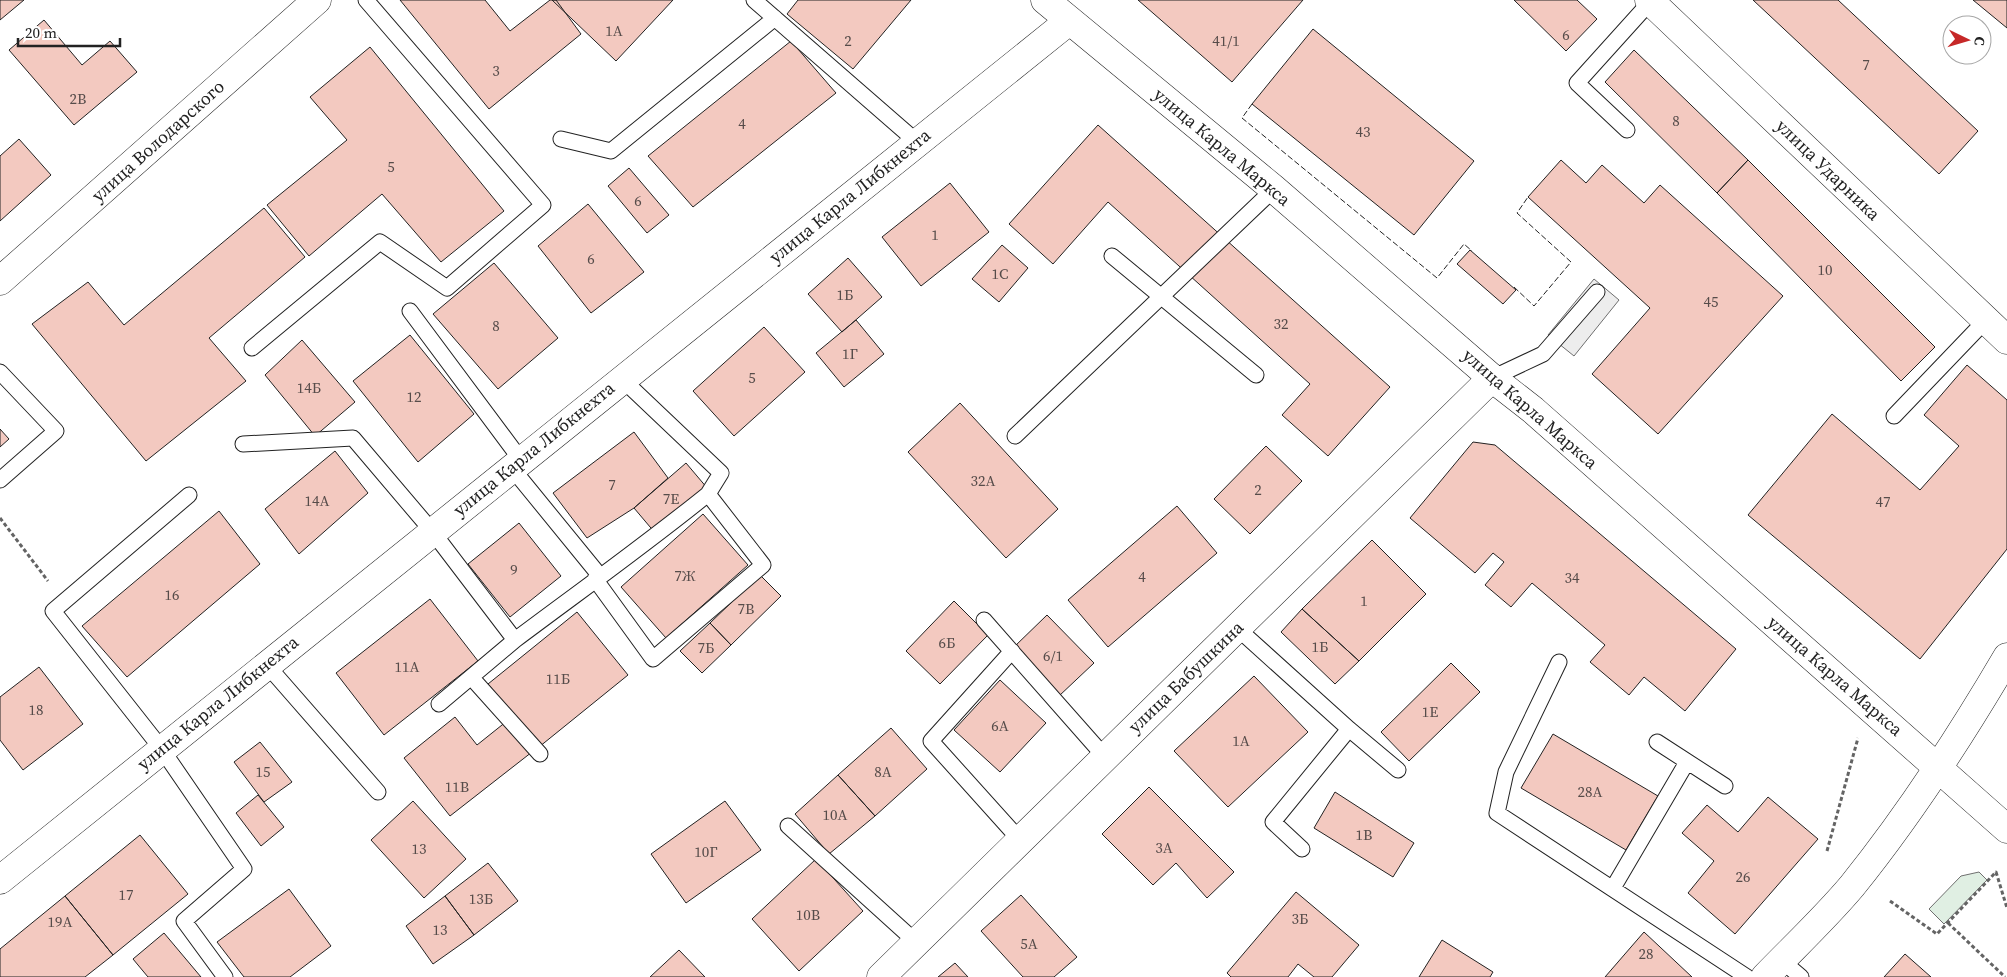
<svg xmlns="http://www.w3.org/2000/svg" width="2007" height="977" font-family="'Source Serif 4',serif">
  <rect width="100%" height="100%" fill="#fff"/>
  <!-- green -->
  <path fill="#e0efe3" stroke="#6f6f6f" d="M1979,872l8,8 -43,44 -15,-15 32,-33z"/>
  <!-- parking -->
  <path fill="#ededed" stroke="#6f6f6f" d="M1594,279l25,21 -45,56 -26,-21z"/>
  <!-- building -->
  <path fill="#f3c9c0" stroke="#222" d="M0,0h24l-24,20z
    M400,0h85l25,31 40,-31h6l25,34 -92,75z
    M552,0h121l-57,61z
    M798,0h113l-58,69 -66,-55z
    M1138,0h165l-71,82z
    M1514,0h63l20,19 -31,32z
    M1753,0h85l140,131 -39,43z
    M1973,0h34v28z
    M44,20l38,45 28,-24 27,31 -63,53 -65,-75z
    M1313,29l161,132 -60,74 -162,-131z
    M791,41l45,52 -143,114 -45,-51z
    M370,47l134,164 -63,51 -59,-68 -73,62 -42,-51 80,-65 -37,-43z
    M1634,50l114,110 -31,33 -112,-111z
    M1098,125l292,262 -62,69 -46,-41 28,-31 -202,-182 -55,62 -44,-40z
    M19,139l32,36 -51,46v-65z
    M1561,160l25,23 16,-18 42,38 16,-18 123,111 -125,138 -66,-60 58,-66 -122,-111z
    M1748,160l187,187 -34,34 -184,-188z
    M629,168l40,47 -22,18 -39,-47z
    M950,183l39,49 -68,54 -39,-49z
    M588,204l56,68 -53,41 -53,-67z
    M264,208l41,49 -96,81 37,43 -100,80 -114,-137 56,-42 36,43z
    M1002,245l26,23 -29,34 -27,-23z
    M1470,250l46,40 -13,14 -46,-40z
    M848,258l34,39 -40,35 -34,-38z
    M494,263l64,75 -60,51 -65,-75z
    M856,320l28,34 -40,33 -28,-34z
    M764,327l41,45 -71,64 -41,-45z
    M410,335l64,79 -56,48 -65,-81z
    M302,340l53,62 -40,34 -50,-61z
    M1967,365l40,35v149l-87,110 -172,-144 84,-101 88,76 39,-44 -35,-31z
    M960,403l98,106 -52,49 -98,-106z
    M0,429l9,10 -9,8z
    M634,432l34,46 -34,30 -47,30 -34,-45z
    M1473,442l22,3 241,204 -51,62 -41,-34 -15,18 -39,-33 15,-17 -73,-62 -21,24 -26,-22 19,-23 -11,-9 -18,20 -65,-55z
    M1266,446l36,35 -52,53 -36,-35z
    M335,451l33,42 -69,61 -34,-45z
    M686,463l22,26 -52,45 -22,-26z
    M1177,506l40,47 -109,94 -40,-47z
    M219,511l41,53 -133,113 -45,-51z
    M703,514l45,51 -82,73 -45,-51z
    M519,523l42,53 -51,41 -42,-53z
    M1372,540l54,54 -67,67 -57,-52z
    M760,575l21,21 -50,49 -21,-22z
    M430,599l48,62 -94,74 -48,-62z
    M954,601l34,34 -48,49 -34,-33z
    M1302,609l57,52 -24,23 -54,-52z
    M577,612l51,63 -89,72 -51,-63z
    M1047,615l47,48 -35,33 -46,-48z
    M710,623l21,22 -29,28 -22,-22z
    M1451,663l29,29 -71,69 -28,-29z
    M39,667l44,57 -60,46 -23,-30v-43z
    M1254,676l54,56 -80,75 -54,-56z
    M1000,680l46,43 -46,49 -46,-42z
    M455,717l22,28 30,-24 25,31 -82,64 -46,-58z
    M891,728l36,41 -52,47 -37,-41z
    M1553,734l105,62 -32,54 -105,-62z
    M260,742l32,40 -28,20 -30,-40z
    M838,775l37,41 -46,38 -34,-40z
    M1149,787l85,85 -27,26 -31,-35 -23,22 -51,-51z
    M1335,792l79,51 -21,34 -79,-49z
    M258,795l26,32 -23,19 -25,-33z
    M1768,797l50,42 -83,95 -47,-41 26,-32 -32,-28 25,-28 31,27z
    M413,801l53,58 -42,39 -53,-58z
    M725,801l36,49 -75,53 -35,-49z
    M140,835l48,59 -75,61 -48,-59z
    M816,859l47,52 -64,60 -47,-52z
    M488,863l30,38 -44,34 -29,-39z
    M289,889l42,57 -41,31h-46l-27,-35z
    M1296,892l63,53 -27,32h-18l-16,-13 -10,13h-57l-4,-4z
    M1021,895l56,62 -23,20h-31l-42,-46z
    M65,896l48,59 -28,22h-85v-28z
    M445,896l29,39 -41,29 -27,-38z
    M1644,932l48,45h-87z
    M164,933l37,44h-53l-15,-18z
    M1442,940l51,32 -3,5h-71z
    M679,950l26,27h-55z
    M1905,954l26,23h-47z
    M955,963l13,14h-30z"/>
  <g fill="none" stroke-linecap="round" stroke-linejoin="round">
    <defs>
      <path id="lane" d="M754,0l163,142
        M1627,130l-50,-47 74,-82
        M561,139l50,12 164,-133
        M1112,256l144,119
        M410,311l111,149
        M252,348l128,-106 67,46 96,-83 -177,-205
        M0,372l56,59 -56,49
        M1492,378l51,-24 54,-62
        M622,379l99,94 -13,21
        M1894,416l92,-96
        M1015,436l259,-247
        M243,444l110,-6 79,93 83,109 -76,64
        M511,467l89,109
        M189,495l-136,116 108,137 83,121 -60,52 41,56
        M984,620l121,137
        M1237,628l112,101 49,41
        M515,640c64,-48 130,-95 193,-146l55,71 -110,94 -58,-80
        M1012,651l-81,90 89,99
        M1559,662l-53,110 -9,41 250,164
        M266,664l112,128
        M471,677l69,77
        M1657,742l68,44
        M788,826l128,116
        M1302,849l-29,-27 76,-93
        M1613,888l74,-126
        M1781,960l20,17"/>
      <path id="street" d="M1649,0l358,340
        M0,281l317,-281
        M881,977l611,-599"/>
      <path id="secondary" d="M1045,0l229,189 218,189 41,32 474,419
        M0,880l1069,-859
        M1765,977c29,-30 60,-59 87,-91 58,-72 108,-149 155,-229"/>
    </defs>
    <!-- lane casing -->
    <use href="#lane" stroke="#222" stroke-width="17"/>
    <!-- street casing -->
    <use href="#street" stroke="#222" stroke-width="29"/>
    <!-- secondary casing -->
    <use href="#secondary" stroke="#222" stroke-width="29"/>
    <!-- path -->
    <path stroke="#646464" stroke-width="3" stroke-dasharray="4 2.5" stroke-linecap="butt" d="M0,518l48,63
      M1827,851l31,-113
      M1890,901l47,33 59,-62 11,36
      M1948,923l57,54"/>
    <!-- lane -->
    <use href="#lane" stroke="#fff" stroke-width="15"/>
    <!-- street -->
    <use href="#street" stroke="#fff" stroke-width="28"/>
    <!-- secondary -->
    <use href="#secondary" stroke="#fff" stroke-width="28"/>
    <!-- fence -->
    <path stroke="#222" stroke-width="1" stroke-dasharray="6 2.5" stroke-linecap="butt" d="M1252,104l-10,14 195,160 27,-34 8,7
      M1514,287l20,19 37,-44 -54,-49 11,-16"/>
  </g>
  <g text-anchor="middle" stroke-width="4" stroke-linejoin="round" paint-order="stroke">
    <!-- number labels -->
    <g font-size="15" fill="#564c4a">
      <text x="614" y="36">1А</text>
      <text x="1566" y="40">6</text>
      <text x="848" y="46">2</text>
      <text x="1226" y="46">41/1</text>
      <text x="1866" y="70">7</text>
      <text x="496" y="76">3</text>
      <text x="78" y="104">2В</text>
      <text x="1676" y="126">8</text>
      <text x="742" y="129">4</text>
      <text x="1363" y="137">43</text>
      <text x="391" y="172">5</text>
      <text x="638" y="206">6</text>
      <text x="935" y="240">1</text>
      <text x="591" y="264">6</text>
      <text x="1825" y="275">10</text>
      <text x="1000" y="279">1С</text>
      <text x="845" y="300">1Б</text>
      <text x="1711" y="307">45</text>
      <text x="1281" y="329">32</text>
      <text x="496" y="331">8</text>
      <text x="850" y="359">1Г</text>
      <text x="752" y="383">5</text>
      <text x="309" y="393">14Б</text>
      <text x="414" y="402">12</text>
      <text x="983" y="486">32А</text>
      <text x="612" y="490">7</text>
      <text x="1258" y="495">2</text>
      <text x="671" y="504">7Е</text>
      <text x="317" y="506">14А</text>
      <text x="1883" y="507">47</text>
      <text x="514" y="575">9</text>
      <text x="685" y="581">7Ж</text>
      <text x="1142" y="582">4</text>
      <text x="1572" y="583">34</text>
      <text x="172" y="600">16</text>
      <text x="1364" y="606">1</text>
      <text x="746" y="614">7В</text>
      <text x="947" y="648">6Б</text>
      <text x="1320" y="652">1Б</text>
      <text x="706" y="653">7Б</text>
      <text x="1053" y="661">6/1</text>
      <text x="407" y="672">11А</text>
      <text x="558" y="684">11Б</text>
      <text x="36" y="715">18</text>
      <text x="1430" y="717">1Е</text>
      <text x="1000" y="731">6А</text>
      <text x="1241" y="746">1А</text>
      <text x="263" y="777">15</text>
      <text x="883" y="777">8А</text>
      <text x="457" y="792">11В</text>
      <text x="1590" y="797">28А</text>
      <text x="835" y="820">10А</text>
      <text x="1364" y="840">1В</text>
      <text x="1164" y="853">3А</text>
      <text x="419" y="854">13</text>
      <text x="706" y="857">10Г</text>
      <text x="1743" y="882">26</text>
      <text x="126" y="900">17</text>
      <text x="481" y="904">13Б</text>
      <text x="808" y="920">10В</text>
      <text x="1300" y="924">3Б</text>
      <text x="60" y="927">19А</text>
      <text x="440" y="935">13</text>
      <text x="1029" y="949">5А</text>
      <text x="1646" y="959">28</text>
    </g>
    <!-- street labels -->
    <g font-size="18" fill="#222" stroke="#fff">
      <text transform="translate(158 141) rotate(-42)" y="6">улица Володарского</text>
      <text transform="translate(1222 147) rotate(40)" y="6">улица Карла Маркса</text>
      <text transform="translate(1828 170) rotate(44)" y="6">улица Ударника</text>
      <text transform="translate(850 196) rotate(-39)" y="6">улица Карла Либкнехта</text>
      <text transform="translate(1530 409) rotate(41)" y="6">улица Карла Маркса</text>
      <text transform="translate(534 449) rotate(-39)" y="6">улица Карла Либкнехта</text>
      <text transform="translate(1835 676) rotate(41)" y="6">улица Карла Маркса</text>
      <text transform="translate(1186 677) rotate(-44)" y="6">улица Бабушкина</text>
      <text transform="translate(218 703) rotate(-39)" y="6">улица Карла Либкнехта</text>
    </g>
  </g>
  <!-- north arrow -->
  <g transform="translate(1967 40) rotate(95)"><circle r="24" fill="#ffffff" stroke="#a7a7a7"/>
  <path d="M0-4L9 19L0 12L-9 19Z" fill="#c62828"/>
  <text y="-8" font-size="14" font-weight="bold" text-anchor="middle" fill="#222222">С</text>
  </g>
  <!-- scale -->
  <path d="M18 38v8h102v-8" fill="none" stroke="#222222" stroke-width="2.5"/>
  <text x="25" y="38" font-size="15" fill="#222222" stroke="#ffffff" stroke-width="4" paint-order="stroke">20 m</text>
</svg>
